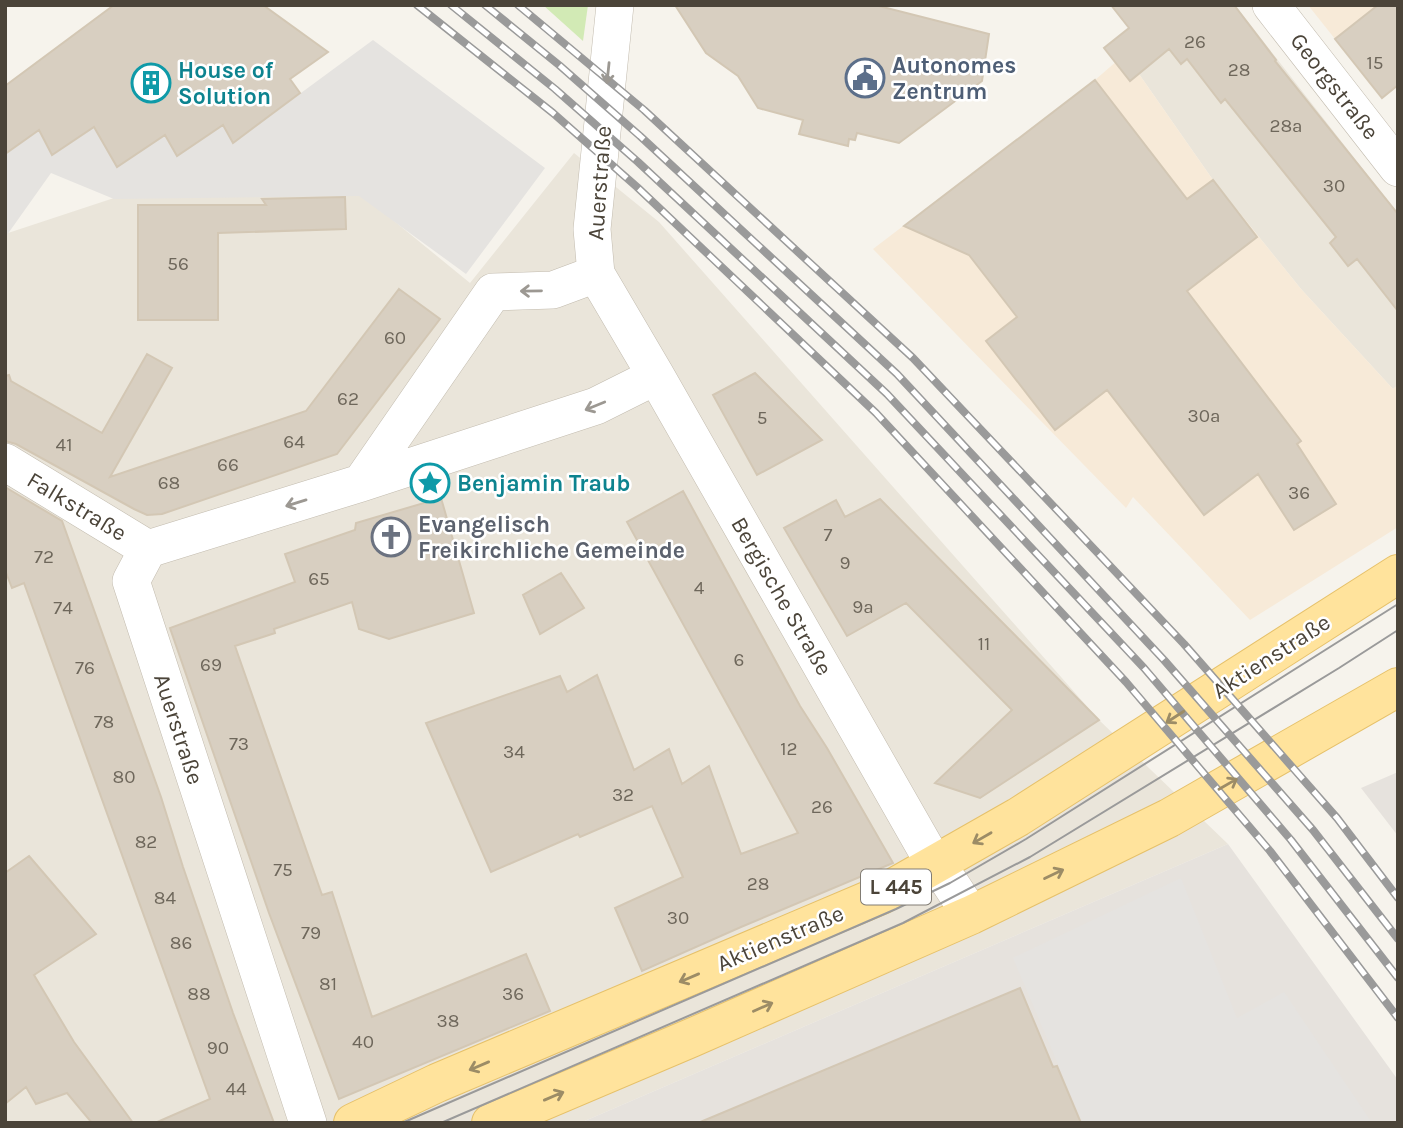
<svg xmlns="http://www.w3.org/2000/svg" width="1403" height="1128" font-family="Karla,sans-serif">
  <rect width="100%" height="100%" fill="#f6f3ec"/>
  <!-- residential -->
  <path fill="#eae5da" d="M1187,5h48l163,209v171l-5,4 -92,-100 -88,-109 -88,-126z
    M574,153l85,69 440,498 129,124 -648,279h-575v-889l109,-36 247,-4 109,89z"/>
  <!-- commercial -->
  <path fill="#f7ead8" d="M1308,5h70l-43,34z
    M1125,54l88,126 88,109 92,100 5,-4v142l-148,93 -117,-123 -7,11 -253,-259 222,-169z"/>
  <!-- industrial -->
  <path fill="#e6e2dd" d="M1398,772v64l-37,-48z
    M1228,844l170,236v43h-818z"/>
  <!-- green -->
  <path fill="#d2eab5" d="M543,5h45l-5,36z"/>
  <!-- parking -->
  <path fill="#e5e3e0" d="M373,40l172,128 -79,106 -107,-78 -245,3 -63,-26 -44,62 -2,-1v-86l4,4 30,-22 14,25 41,-28 23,40 48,-32 12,20 46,-30 10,18z
    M1181,878l56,140 47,-26 88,131h-289l-70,-165z"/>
  <!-- building -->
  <path fill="#d8cfc1" stroke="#d3c7b4" stroke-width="2" d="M114,5h149l65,47 -38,27 10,14 -67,50 -10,-18 -46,31 -12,-21 -48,32 -23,-40 -42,28 -13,-25 -34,24v-68z
    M675,5h200l114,29 -7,47 -83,62 -42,-10 -2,7 -6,-1 -1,7 -49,-12 4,-14 -45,-12 -20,-32 -32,-23z
    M1111,5h123l42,55 -1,1 123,153v97l-41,-52 -9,7 -18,-23 6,-6 -111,-138 -4,4 -34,-44 -6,5 -12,-15 -39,32 -26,-33 25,-20z
    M1378,5h20v80l-16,13 -47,-59z
    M1095,80l92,119 26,-19 44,57 -70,54 114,150 -4,3 39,60 -42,26 -36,-56 -54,41 -97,-125 -52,40 -69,-89 31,-24 -48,-62 -65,-29z
    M345,197l1,32 -128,4v87h-80v-115h128l-4,-6z
    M399,289l41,30 -103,135 -175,60 -15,1 -13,-6 -118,-65 -11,-3v-65l4,-1 2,6 91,52 45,-79 25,14 -62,109 196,-66z
    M755,373l67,67 -65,35 -44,-80z
    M5,487l57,34 99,276 22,70 50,146 41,110h-119l55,-24 -186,-516 -12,5 -7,-18z
    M683,491l117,215 27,42 66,115 -152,64 -99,44 -27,-63 68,-31 -31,-71 -72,31 -2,-3 -87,38 -65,-149 134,-47 7,16 30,-17 37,95 35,-21 13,35 27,-18 32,88 57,-21 -171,-311z
    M441,498l33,115 -85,26 -30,-10 -7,-27 -78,27 1,4 -40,13 87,249 10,-3 40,125 154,-63 24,57 -211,88 -70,-186 -99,-285 125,-46 -10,-28 70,-24 1,-7z
    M880,499l219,221 -119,78 -45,-15 77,-73 -106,-107 -59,33 -63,-108 52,-28 9,17z
    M561,573l23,35 -44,26 -17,-39z
    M29,856l67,78 -62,41 40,67 59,81h-41l-25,-30 -31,11 -10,-17 -21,17v-231z
    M1020,988l33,79 4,-1 24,57h-383z"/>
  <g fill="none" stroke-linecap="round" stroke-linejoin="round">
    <defs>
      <path id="minor" d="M615,5l-23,224 4,45 60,102 279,489 15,18 21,32
        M1271,5l127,163
        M5,462l143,87
        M361,483l132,-191 60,-2 43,-16
        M308,1123l-177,-542 17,-32 213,-66 235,-77 60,-30"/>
      <path id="major" d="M353,1123l84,-40 444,-188 137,-78 380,-243
        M491,1123l200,-85 280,-123 198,-97 229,-131"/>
    </defs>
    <!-- minor casing -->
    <use href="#minor" stroke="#c2bbae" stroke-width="38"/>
    <!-- major casing -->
    <use href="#major" stroke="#e6c16a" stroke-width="40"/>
    <!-- minor -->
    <use href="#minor" stroke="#fff" stroke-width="37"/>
    <!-- major -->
    <use href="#major" stroke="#ffe39c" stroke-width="38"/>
    <!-- tram -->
    <path stroke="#9a9a9a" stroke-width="2" d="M402,1123l494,-214 54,-26 76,-44 372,-235
      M441,1123l462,-200 127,-66 309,-189 59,-38"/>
    <defs>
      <path id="rail" d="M417,5l136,108 84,74 239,226 250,269 144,169 128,167
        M451,5l104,84 83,73 249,232 257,274 147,172 107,138
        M485,5l74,60 81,71 257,238 267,286 149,170 85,109
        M518,5l126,105 269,248 271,286 153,174 61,80"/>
    </defs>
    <!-- rail casing -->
    <use href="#rail" stroke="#9a9a9a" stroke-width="8"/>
    <!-- rail -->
    <use href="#rail" stroke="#fff" stroke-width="5" stroke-dasharray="16" stroke-linecap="butt"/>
  </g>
  <!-- one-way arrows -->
  <defs><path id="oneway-shaft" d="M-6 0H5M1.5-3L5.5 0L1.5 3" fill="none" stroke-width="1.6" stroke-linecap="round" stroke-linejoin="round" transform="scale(1.75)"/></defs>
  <g stroke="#9c9892">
    <use href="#oneway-shaft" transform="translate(608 73) rotate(96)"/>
    <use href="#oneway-shaft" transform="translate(531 291) rotate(179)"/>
    <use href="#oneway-shaft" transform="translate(595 406) rotate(158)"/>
    <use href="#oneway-shaft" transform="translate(296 503) rotate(163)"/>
  </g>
  <g stroke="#9c8c66">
    <use href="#oneway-shaft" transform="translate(1175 717) rotate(147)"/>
    <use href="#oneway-shaft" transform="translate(1228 784) rotate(-30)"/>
    <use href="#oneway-shaft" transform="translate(982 838) rotate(150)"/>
    <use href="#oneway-shaft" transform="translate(1054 874) rotate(-26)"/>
    <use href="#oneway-shaft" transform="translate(689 978) rotate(157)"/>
    <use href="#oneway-shaft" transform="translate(763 1007) rotate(-24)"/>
    <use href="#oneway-shaft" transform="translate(479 1066) rotate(157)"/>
    <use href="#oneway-shaft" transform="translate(554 1096) rotate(-23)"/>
  </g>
  <!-- icons -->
  <defs>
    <symbol id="civic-ring" viewBox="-11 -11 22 22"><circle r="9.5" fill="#fff" stroke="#5c6f8a" stroke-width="1.5"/><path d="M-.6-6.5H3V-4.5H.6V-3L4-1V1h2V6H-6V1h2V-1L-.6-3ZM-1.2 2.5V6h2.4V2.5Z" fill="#5c6f8a"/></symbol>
    <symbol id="building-ring" viewBox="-11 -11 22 22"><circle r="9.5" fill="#fff" stroke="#0f9aa8" stroke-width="1.5"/><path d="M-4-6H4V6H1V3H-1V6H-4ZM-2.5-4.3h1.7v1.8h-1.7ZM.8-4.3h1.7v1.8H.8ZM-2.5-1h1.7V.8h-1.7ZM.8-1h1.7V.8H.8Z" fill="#0f9aa8"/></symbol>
    <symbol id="sight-ring" viewBox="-11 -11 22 22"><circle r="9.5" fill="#fff" stroke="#0f9aa8" stroke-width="1.5"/><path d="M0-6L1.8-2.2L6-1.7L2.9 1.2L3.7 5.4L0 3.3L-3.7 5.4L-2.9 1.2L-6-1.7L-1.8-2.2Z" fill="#0f9aa8"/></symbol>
    <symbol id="church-ring" viewBox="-11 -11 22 22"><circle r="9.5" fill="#fff" stroke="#6b7280" stroke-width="1.5"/><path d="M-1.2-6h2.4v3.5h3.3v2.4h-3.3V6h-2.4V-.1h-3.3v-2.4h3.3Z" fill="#6b7280"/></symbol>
  </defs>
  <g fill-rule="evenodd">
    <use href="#civic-ring" x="843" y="56" width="44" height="44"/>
    <use href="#building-ring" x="129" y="61" width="44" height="44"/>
    <use href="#sight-ring" x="408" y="461" width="44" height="44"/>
    <use href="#church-ring" x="369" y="515" width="44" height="44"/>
  </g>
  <g text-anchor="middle" stroke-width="5" stroke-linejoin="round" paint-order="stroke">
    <!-- number labels -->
    <g font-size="19" fill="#6e675b">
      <text x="1195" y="48">26</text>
      <text x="1375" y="69">15</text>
      <text x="1239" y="76">28</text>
      <text x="1286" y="132">28a</text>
      <text x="1334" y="192">30</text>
      <text x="178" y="270">56</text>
      <text x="395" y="344">60</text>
      <text x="348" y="405">62</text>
      <text x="1204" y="422">30a</text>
      <text x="762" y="424">5</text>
      <text x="294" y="448">64</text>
      <text x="64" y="451">41</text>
      <text x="228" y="471">66</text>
      <text x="169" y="489">68</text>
      <text x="1299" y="499">36</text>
      <text x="828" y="541">7</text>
      <text x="44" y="563">72</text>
      <text x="845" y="569">9</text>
      <text x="319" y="585">65</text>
      <text x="699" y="594">4</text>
      <text x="863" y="613">9a</text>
      <text x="63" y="614">74</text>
      <text x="984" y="650">11</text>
      <text x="739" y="666">6</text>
      <text x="211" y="671">69</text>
      <text x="85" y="674">76</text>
      <text x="104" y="728">78</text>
      <text x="239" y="750">73</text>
      <text x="789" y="755">12</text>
      <text x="514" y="758">34</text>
      <text x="124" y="783">80</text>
      <text x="623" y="801">32</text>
      <text x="822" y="813">26</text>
      <text x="146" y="848">82</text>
      <text x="283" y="876">75</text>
      <text x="758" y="890">28</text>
      <text x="165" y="904">84</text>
      <text x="678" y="924">30</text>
      <text x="311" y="939">79</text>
      <text x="181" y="949">86</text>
      <text x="328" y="990">81</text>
      <text x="199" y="1000">88</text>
      <text x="513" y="1000">36</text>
      <text x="448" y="1027">38</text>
      <text x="363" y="1048">40</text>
      <text x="218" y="1054">90</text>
      <text x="236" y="1095">44</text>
    </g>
    <!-- shield labels -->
    <rect fill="#fff" stroke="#817c74" stroke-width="2" x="861" y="869.5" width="70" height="35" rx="5"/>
    <g font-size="21" font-weight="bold" fill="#4b4439">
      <text x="896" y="894">L 445</text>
    </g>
    <!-- service labels -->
    <g font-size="23" font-weight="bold" fill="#4e5e75" stroke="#fff" text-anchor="start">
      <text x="892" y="73">Autonomes<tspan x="892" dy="26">Zentrum</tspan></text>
    </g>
    <!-- culture labels -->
    <g font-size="23" font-weight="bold" fill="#0d838f" stroke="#fff" text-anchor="start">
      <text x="178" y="78">House of<tspan x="178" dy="26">Solution</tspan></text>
      <text x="457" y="491">Benjamin Traub</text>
    </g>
    <!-- street labels -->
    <g font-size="23" fill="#4b4439" stroke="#fff">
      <text transform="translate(1335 86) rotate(52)" y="8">Georgstraße</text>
      <text transform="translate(599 183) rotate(-86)" y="8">Auerstraße</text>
      <text transform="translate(77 506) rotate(31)" y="8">Falkstraße</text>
      <text transform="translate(782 596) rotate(60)" y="8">Bergische Straße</text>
      <text transform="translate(1271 656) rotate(-33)" y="8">Aktienstraße</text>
      <text transform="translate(179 729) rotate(72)" y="8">Auerstraße</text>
      <text transform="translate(780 938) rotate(-23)" y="8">Aktienstraße</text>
    </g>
    <!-- worship labels -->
    <g font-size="23" font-weight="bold" fill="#5b616d" stroke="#fff" text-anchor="start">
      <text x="418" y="532">Evangelisch<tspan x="418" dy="26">Freikirchliche Gemeinde</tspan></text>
    </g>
  </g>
  <!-- border -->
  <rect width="1403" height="1128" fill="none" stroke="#4b4439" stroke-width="14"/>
</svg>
